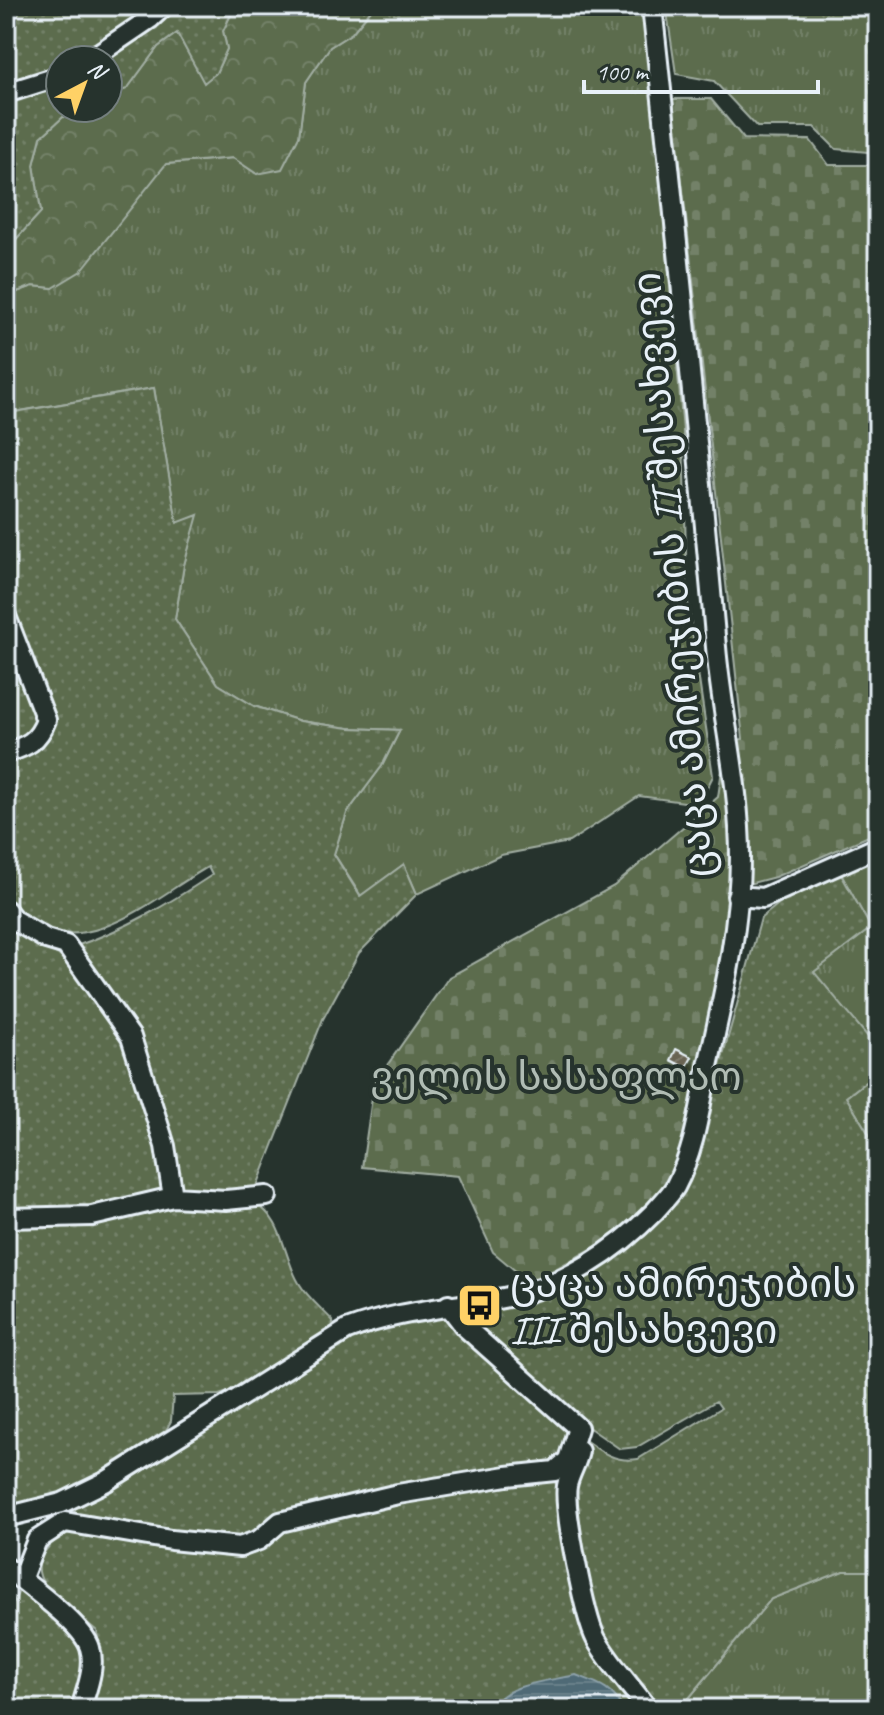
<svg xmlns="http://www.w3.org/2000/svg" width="884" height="1715" font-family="Caveat,'Noto Sans Georgian',sans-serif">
  <defs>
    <pattern id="grass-tufts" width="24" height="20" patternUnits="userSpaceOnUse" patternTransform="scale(2)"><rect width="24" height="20" fill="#5c6c4e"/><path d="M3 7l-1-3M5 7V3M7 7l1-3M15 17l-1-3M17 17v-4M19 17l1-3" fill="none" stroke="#738168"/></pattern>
    <pattern id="forest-crowns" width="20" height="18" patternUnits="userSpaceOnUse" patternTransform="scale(2)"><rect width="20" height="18" fill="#5c6c4e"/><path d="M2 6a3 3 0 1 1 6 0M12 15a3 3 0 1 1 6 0" fill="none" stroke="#738168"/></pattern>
    <pattern id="cemetery-stones" width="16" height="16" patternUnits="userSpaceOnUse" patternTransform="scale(2)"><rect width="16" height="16" fill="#5c6c4e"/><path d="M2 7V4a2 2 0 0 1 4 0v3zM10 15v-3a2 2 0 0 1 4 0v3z" fill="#738168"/></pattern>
    <pattern id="park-dots" width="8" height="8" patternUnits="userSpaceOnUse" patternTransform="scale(2)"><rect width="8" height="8" fill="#5c6c4e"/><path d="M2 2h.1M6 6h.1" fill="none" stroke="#738168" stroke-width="1.8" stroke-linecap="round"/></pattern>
    <pattern id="water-rules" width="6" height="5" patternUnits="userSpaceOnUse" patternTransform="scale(2)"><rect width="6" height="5" fill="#506b76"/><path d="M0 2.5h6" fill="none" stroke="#69818a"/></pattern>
    <pattern id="building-hatch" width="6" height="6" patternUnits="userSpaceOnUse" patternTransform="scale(2)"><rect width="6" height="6" fill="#696352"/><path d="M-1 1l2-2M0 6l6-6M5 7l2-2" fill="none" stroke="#7e7a6c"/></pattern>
    <filter id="shadow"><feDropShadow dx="4.5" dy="8" stdDeviation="4" flood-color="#0009"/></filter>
  </defs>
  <rect width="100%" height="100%" fill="#26332d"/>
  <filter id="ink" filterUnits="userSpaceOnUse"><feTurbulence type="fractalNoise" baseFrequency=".0125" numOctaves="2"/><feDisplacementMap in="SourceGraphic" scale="16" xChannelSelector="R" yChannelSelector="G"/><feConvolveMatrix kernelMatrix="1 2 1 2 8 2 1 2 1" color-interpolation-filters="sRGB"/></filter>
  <g filter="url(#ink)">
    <!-- grass -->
    <path fill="url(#grass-tufts)" stroke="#a2aea3" stroke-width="2" d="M374,6h271l38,425 4,166 26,179 -14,28 -60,-8 -70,46 -68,13 -84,39 -13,-30 -43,32 -27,-42 13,-41 35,-47 18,-36 -52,-2 -48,-7 -46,-15 -36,-22 -43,-65 9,-54 13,-49 -20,8 -23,-136 -140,24 -8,-67v-49l27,-10 20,2 113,-124 67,-6 24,16 42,-38 7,-54 24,-35 22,-14z
      M666,6h212v147l-42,-4 -22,-22h-57l-43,-46 -38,-7z
      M878,852v197l-65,-77 58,-44 -33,-59z
      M878,1072v77l-32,-52z
      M843,1571h35v138h-198l91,-110z"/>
    <!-- forest -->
    <path fill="url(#forest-crowns)" stroke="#a2aea3" stroke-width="2" d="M235,6h139l-22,27 -22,14 -24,35 -7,54 -17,33 -25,5 -24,-16 -67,6 -85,107 -28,17 -20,-2 -27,10 2,-48 33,-36 -7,-47 7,-28 32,-29h35v-13l19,-6 31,-42 19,-14 27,49 12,-9 11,-24 -4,-18z"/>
    <!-- cemetery -->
    <path fill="url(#cemetery-stones)" stroke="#a2aea3" stroke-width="2" d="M673,99h38l33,40 66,1 19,25h43l6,5v662l-103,45 -46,12 -5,74 -48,208 -32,37 -35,31 -79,44 -37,-31 -35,-76 -96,-9 12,-83 75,-107 165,-91 104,-89 8,-55 17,-3z"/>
    <!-- park -->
    <path fill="url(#park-dots)" stroke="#a2aea3" stroke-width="2" d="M6,6h145c-26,21 -55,54 -91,54v7l-17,9 -37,11z
      M175,6h60l-12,25 4,18 -11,24 -12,10 -27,-50 -19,14 -31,42 -19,6v-35h-2l51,-35z
      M60,82v26h13l-32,29 -7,28 7,47 -33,36 -2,11v-157z
      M6,345l9,67 139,-24 23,135 21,-8 -14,50 -9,54 43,65 36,22 46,15 49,7 51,2 -18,36 -35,47 -13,41 26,42 44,-32 13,30 -58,59 -36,66 -66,167 -9,6 -64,-2 -7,-8 -17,-76 -84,-160c50,-17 92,-42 136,-71l-4,-8c-51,28 -118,93 -180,55 -9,-5 -16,-15 -22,-22v-142l43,-41 -43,-113z
      M6,633l32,83c-5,22 -12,22 -32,28z
      M838,869l33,59 -57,44 64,77v23l-32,25 32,52v422h-35l-72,28 -91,110h-59l-2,-9c-41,-8 -99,-32 -127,9h-402l10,-55 -3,-23c-38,-33 -93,-58 -29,-100l183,23 31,-28 128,-30 142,-18 27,-42c20,14 34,27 59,23l83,-51 -5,-7 -79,46 -17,2 -45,-31 -100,-87 -4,-18 72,-20 31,-14 116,-105 71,-256 26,-21z
      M6,919l13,14 43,24 63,78 31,106 8,53 -70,14 -88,7z
      M172,1203h82c30,15 29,54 45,80 8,14 23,26 34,38v6l-6,9 -83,51 -25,8 -46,1 -2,25 -8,15 -65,41 -72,30 -20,4v-286z
      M443,1313l124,110 3,11 -9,27 -331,81 -153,-24 -4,-10 3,-5 286,-174z
      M21,1586l56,47 9,21 -11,55h-69v-90z"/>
    <!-- water -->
    <path fill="url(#water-rules)" stroke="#8da1aa" stroke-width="2" d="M576,1675c18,7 40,13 45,34h-129c11,-26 58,-28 84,-34z"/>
    <!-- building -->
    <path fill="url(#building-hatch)" stroke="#e8f1f8" stroke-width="2" filter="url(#shadow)" d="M676,1049l16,8 -6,11 -15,-8z"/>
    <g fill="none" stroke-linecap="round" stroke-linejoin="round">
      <defs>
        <path id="minor" d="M89,60l62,-42 13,-12
          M6,93l54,-17
          M6,616l40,104c-8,22 -19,26 -40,33
          M737,896l26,2 115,-51
          M6,910l8,10 32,19 20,6 65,92 34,109 8,51
          M6,1218l86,-2 81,-19 53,3 41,-4
          M579,1451c-2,12 -10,23 -12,35 -4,22 18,132 29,153 13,24 35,47 52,70
          M6,1517l56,-14 43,-21 242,-152c52,-20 106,-22 161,-33 55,-11 108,-46 147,-86 6,-7 15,-16 20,-24 20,-37 25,-80 33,-121 15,-68 32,-139 32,-209 0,-71 -18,-140 -24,-210 -19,-214 -41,-428 -64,-641
          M6,1567c21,18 77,57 84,81 6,20 -4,42 -9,61
          M21,1580l16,-40 28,-18 106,18 69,7 19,-7 21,-18 118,-28 109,-18 48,-5 13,-11 10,-32 -113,-101 -17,-22"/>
      </defs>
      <!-- minor casing -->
      <use href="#minor" stroke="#e8f1f8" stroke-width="24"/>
      <!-- minor -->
      <use href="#minor" stroke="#26332d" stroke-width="18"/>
    </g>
  </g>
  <!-- icons -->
  <defs>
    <symbol id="bus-square" viewBox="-11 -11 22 22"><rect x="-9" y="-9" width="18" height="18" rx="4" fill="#ffd166" stroke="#26332d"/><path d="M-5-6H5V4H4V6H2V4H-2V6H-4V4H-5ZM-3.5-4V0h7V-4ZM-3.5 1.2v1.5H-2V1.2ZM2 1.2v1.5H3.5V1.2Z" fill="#111"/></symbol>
  </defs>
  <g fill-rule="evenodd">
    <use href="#bus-square" x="454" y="1280" width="51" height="51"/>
  </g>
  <g text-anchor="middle" stroke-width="8" stroke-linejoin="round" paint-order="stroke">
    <!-- street labels -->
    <g font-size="40" fill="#e8f1f8" stroke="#26332d">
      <text transform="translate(672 575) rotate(-95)" y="14">ცაცა ამირეჯიბის II შესახვევი</text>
    </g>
    <!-- park labels -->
    <g font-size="40" fill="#b0bcb4" stroke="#26332d">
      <text x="556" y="1090">ველის სასაფლაო</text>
    </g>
    <!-- poi labels -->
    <g font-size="40" fill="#e8f1f8" stroke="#26332d" text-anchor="start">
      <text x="510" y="1297">ცაცა ამირეჯიბის<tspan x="510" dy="46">III შესახვევი</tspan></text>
    </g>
  </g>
  <!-- margin -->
  <rect width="884" height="1715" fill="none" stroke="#26332d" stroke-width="32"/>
  <rect x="16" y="16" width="852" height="1683" fill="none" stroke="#e8f1f8" stroke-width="3" filter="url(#ink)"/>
  <!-- north arrow -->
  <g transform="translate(84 84) rotate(41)"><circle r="38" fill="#26332d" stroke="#747f7e" stroke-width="2"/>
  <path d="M0-6L14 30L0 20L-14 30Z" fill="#ffd166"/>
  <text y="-12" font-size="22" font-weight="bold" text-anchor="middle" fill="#e8f1f8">N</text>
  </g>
  <!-- scale -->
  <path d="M584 80v12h234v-12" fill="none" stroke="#e8f1f8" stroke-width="4"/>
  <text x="596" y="80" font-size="24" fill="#e8f1f8" stroke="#26332d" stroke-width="6" paint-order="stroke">100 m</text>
</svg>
